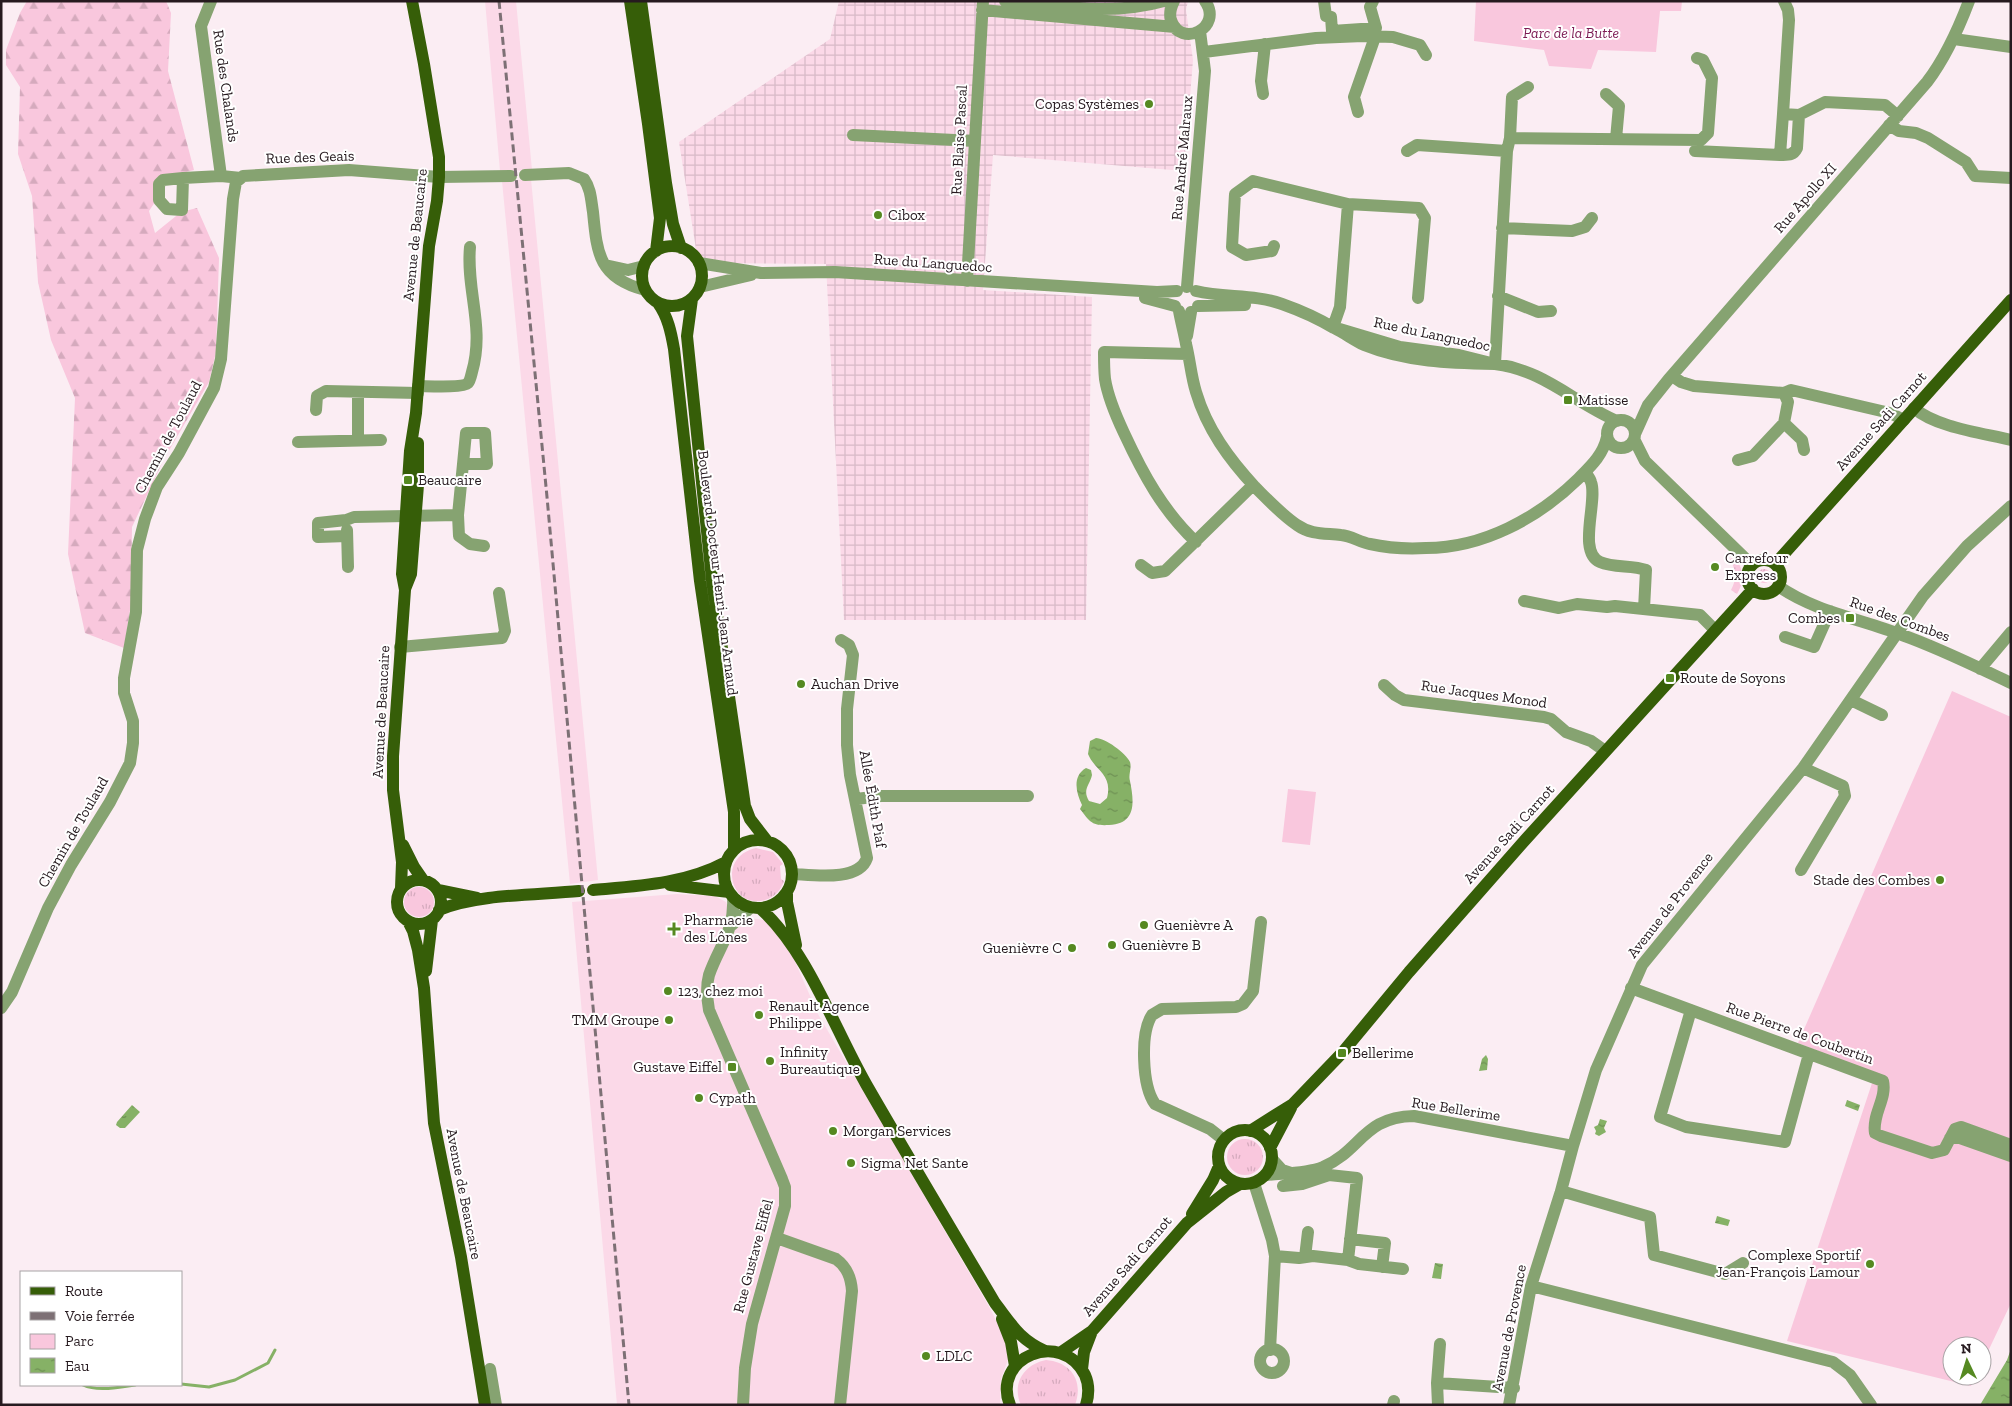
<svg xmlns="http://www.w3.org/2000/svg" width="2012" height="1406" font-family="'Zilla Slab',serif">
  <defs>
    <pattern id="industrial-grid" width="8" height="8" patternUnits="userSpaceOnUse" patternTransform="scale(1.25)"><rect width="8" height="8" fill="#fbd9e8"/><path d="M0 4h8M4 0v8" fill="none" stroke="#d7bac7"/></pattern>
    <pattern id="grass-tufts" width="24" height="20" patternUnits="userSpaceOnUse" patternTransform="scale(1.25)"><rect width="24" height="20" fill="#f9c7dd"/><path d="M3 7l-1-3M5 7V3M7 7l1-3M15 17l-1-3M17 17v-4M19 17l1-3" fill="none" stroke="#d5aabd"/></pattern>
    <pattern id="forest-firs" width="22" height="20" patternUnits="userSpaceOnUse" patternTransform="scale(1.25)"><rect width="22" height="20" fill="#f9c7dd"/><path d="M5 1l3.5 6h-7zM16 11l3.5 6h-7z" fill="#d5aabd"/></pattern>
    <pattern id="water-ripples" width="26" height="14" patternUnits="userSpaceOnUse" patternTransform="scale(1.25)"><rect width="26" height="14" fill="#86b166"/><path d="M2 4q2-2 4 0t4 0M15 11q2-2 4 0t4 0" fill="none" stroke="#6d8f53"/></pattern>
  </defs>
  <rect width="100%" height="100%" fill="#fbedf3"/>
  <!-- built -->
  <path fill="#fbd9e8" d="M485,1h31l16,169 -32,1z
    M531,179l67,701 -28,4 -68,-703z
    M677,894l38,2 11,6 3,7 19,9 16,2 5,3 24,34 25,57 173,296 16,34 2,13 -8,22 -1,26h-383l-45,-503z"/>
  <!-- industrial -->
  <path fill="url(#industrial-grid)" d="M839,1h349l-2,9 7,50 -9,111 -191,-16 -10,135 109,7 -6,323h-242l-18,-356 -117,-1 -9,-6 -4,-8 -17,-107 151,-103z"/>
  <!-- grass -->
  <path fill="url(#grass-tufts)" d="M1735,557c9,13 10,24 2,37l-6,-4c6,-11 5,-20 -1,-31z
    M1757 576a7 7 0 1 1 14 0a7 7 0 1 1-14 0Z
    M756,848l17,4 10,12 -3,2 1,13 3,2c-3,9 -9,16 -19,19 -34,10 -49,-43 -9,-52z
    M404 902a15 15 0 1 1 30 0a15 15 0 1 1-30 0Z
    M1227 1157a18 18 0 1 1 36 0a18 18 0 1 1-36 0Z
    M1046,1360c25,2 38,21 29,45h-54c-10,-22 4,-41 25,-45z"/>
  <!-- forest -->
  <path fill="url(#forest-firs)" d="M27,1h139l5,12 -3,58 26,99 -38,10 -1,22 -6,9 6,22 26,-21 16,-4 22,50 -3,94 -7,30 -45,77 -32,68 -1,77 -7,44 -39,-15 -17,-79 7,-156 -24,-58 -13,-58 -6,-86 -14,-42 2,-67 -14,-22v-15l14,-37z"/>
  <!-- park -->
  <path fill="#f9c7dd" d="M1476,1h206l-1,10h-21l-4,41 -58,-2 -7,19 -42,-3 -5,-16 -70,-9z
    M1952,691l59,26v586l-29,61v-18h-30v30h24l-5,10 -184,-45 88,-267 -77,-31z
    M1288,789l28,3 -6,53 -28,-3z"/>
  <!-- water -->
  <path fill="url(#water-ripples)" d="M1096,738c9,0 30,15 34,24 2,6 -2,13 0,19 4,20 7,43 -21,44 -17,1 -19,-3 -29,-16l2,-4c-6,-12 -10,-29 4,-37l5,2 1,5c-2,10 -10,14 -3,26l11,3 7,-6c6,-24 -12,-27 -19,-44l2,-13z
    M1486,1055l2,4 -1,11 -8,1 3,-12z
    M1847,1100l13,5 -2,6 -13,-5z
    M132,1105l8,7 -15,16h-5l-4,-3 1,-3z
    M1600,1119l7,2 -3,7 2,4 -7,4 -4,-2 1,-3 -2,-4 4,-2z
    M1717,1216l13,4 -2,6 -13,-3z
    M1435,1263l8,1 -2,15 -9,-1z
    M2011,1349v56h-31l27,-45z"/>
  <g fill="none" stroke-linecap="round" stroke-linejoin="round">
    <!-- stream -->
    <path stroke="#86b166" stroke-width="3" d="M181,1384l28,3 26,-7 33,-17 7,-13
      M83,1385c15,7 36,2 52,0"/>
    <!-- minor -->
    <path stroke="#86a371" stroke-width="12" d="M211,1l-10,25 20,150
      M1005,1c55,5 106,15 159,0
      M1174,1c-3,6 -5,13 -3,19 9,29 53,8 34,-19
      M1324,1l2,15 5,1 1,14 44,-3 -6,-21 3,-6
      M1784,1l4,9 1,10 -6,94 16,1 26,-13 60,3 13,11
      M982,10l193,17
      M1954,39l57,8
      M1204,52l112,-14 47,-2 30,1 27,8 6,10
      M1263,94l-2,-13 4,-37
      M1606,94l13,12 -3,33
      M1358,112l-4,-15 21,-60
      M1783,114l-3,41c8,0 13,1 17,-7l2,-33
      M1889,125l10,6 17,2 12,5 38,24 9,14 36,2
      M853,135l122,6
      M1510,138l2,-41 16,-10
      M1407,151l10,-6 90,6
      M1695,151l85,4
      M525,175l44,-2 15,6c7,10 7,21 9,33 4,42 6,66 52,78
      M183,178l-20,2 -4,4v16l8,9 15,1 1,-32 38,-2 20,2 2,-2 106,-6 90,7 72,-1
      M1348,204l71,4 6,10 -7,80
      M1502,228l70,3 13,-4 7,-9
      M1274,246l-2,5 -26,4 -14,-8 3,-53 18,-13 95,23 -8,103 -7,20
      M699,263l62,10 74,-1 322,20 20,-1
      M605,265l23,5 16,-4
      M967,281l16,-280
      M700,287l51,-12
      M1187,287l18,-216 -5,-40
      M1196,291c29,7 58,3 86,13 17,6 37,15 52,24 10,5 20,12 30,17 42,17 86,18 131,19l-36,-9 -59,-8 -67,-20
      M1498,296l40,16 13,-1
      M1145,298l30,8
      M1198,306l47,-1
      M1179,311c2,11 5,22 7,33 4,16 5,32 10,48 11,37 33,67 59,95 13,13 27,28 42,38 14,10 29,8 44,10 10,1 19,7 29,9 18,4 38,5 56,4 57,0 112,-30 152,-69 13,-13 25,-24 29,-42
      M1187,336l4,-24
      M1188,354l-84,-2c0,9 0,18 1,27 3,19 11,37 19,54 19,41 39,78 72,109
      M1672,376l9,6 13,4 90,7 7,-3 99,23 14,7
      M418,386c9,0 45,2 50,-3 2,-2 3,-7 4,-11 13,-45 -6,-81 -2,-125
      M1914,408c21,19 68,25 97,32
      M316,410l1,-14 9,-5 92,2
      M1607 434a14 14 0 1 1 28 0a14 14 0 1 1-28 0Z
      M1617,421c-44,-19 -73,-51 -122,-57l12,-213 3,-13 191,2 7,-7 4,-55 -9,-18 -6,-2
      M1784,423l18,17 2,10
      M1635,434l13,-29 20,-25 259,-298c19,-25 31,-52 42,-81
      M1634,439l11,22 107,104
      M358,441v-49
      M298,442l83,-2
      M1738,460l15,-4 31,-33 4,-21 -4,-9
      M1585,472c2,3 5,6 6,10 7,19 -14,70 9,80 14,6 32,3 46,8l-2,39
      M458,515l1,21 11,8 14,2
      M347,530l1,37
      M347,536l-29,1v-14l28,-3 8,-3 104,-2 5,-51h24l-2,-31h-19l-3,31
      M1141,565l11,8 13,-2 88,-86
      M1778,586c37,26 83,33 124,49 37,13 73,31 109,48
      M1524,601l35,7 18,-4 30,3 8,-1 85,9 15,15
      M1785,637l29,10 16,-36
      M400,647l102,-9 3,-7 -6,-38
      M1980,669l31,-37
      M1384,685l11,10 9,5 140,17 7,2 15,13 25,9 14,10
      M1851,700l31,15
      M856,799l25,-3h147
      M1801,870l44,-74 -2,-10 -40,-18
      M793,874c20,1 66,8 74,-16l-17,-83 -3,-30v-36l6,-54 -4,-10 -8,-5
      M733,898c2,33 -14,48 -24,77 -3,11 -2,24 0,35l73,169 3,8v19l-33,118 -7,44 -2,37
      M732,925l18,-17
      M1631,988l252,93c4,18 -11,33 -8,52l6,3 51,17 12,-3 11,-21 6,-2 50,18
      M1,1008l11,-16 36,-84 23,-43 39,-63 20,-39 3,-20v-22l-9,-28v-15l12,-66 1,-62 8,-31 12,-32 22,-34 35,-65 7,-29 12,-160 3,-17 5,-4
      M1691,1010l-31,107 26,10 99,15 24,-88
      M1950,1138h10l51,18
      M1224,1140l-14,-11 -55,-25c-13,-18 -15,-71 -3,-89l10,-6 74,-2 7,-3 10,-13 8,-69
      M1272,1159l10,11 9,3
      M1266,1175c18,-2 39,-1 57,-8 39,-17 40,-50 91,-51l159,30
      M1254,1183l18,57 3,16 -5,94
      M1561,1191l89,26 4,38 71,19 18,-11
      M777,1238l59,21c11,8 15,18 16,32l-12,114
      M1350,1239l35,4 -3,24
      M1275,1256l24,2 14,-2 35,4 9,-82 -28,-3 -27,9 -19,2
      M1305,1257l3,-25
      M1348,1260l11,4 44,5
      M1531,1286l302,76 17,13 21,30
      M1260 1361a12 12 0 1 1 24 0a12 12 0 1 1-24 0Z
      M490,1369l6,36
      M1437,1383l77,5
      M1393,1405l1,-4
      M1438,1405l-1,-22 3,-39
      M1509,1405l22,-119 30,-95 12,-45 23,-76 46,-105 161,-197 120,-172 44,-50 44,-40"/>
    <!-- major -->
    <path stroke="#365e08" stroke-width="12" d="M630,1l18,123 12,94 -4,33
      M641,1l25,182 7,41 8,24
      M642 276a30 30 0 1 1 60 0a30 30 0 1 1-60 0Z
      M692,299l-5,37 25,244 33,226 5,13 17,22
      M658,303c10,14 13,29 16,46l26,232 34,231v38
      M1747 577a17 17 0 1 1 34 0a17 17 0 1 1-34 0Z
      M1775,564l236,-264
      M405,589l6,-15 7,-89v-42
      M724 874a34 34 0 1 1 68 0a34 34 0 1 1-68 0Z
      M403,845l11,22 9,13
      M397 902a22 22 0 1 1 44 0a22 22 0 1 1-44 0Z
      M670,885l59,7
      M401,888l1,-26 -9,-72v-34l12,-166 -3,-16 8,-123 6,-38 13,-167 8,-45 2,-24v-20l-15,-93 -12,-63
      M438,890l39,8
      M593,890c46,-4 92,-6 133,-28
      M787,894v8l9,43
      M761,909c47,43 73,119 105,175 42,73 86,146 129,219 17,22 24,36 50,48
      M439,910c37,-16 99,-15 140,-19
      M408,921l5,10 5,19 6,38 10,135 27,134 24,148
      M426,971l6,-51
      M1218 1157a27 27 0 1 1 54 0a27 27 0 1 1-54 0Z
      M1250,1131l43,-27 49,-51 67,-81 117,-133 227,-250
      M1270,1148l21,-40
      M1192,1214l21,-34 6,-14
      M1002,1319l9,23 4,24
      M1060,1353l32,-22 95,-108 39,-31 14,-8
      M1082,1369l2,-17 8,-21
      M1010,1405c-19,-47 51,-77 75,-30 4,9 4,20 1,30"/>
    <!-- rail -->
    <path stroke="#7d7075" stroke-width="3" stroke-dasharray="8 4" stroke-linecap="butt" d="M499,1l48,496 82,908"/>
  </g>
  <!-- markers -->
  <g fill="#558921" stroke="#fff" stroke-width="2">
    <circle cx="1149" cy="104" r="5"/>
    <circle cx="878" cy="215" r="5"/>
    <rect x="1563" y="395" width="10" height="10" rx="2.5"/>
    <rect x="403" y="475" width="10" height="10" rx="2.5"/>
    <circle cx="1715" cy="567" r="5"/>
    <rect x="1845" y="613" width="10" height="10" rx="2.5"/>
    <rect x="1665" y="673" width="10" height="10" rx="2.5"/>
    <circle cx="801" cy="684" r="5"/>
    <circle cx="1940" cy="880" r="5"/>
    <circle cx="1144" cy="925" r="5"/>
    <path d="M671.5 921.5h5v5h5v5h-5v5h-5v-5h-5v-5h5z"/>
    <circle cx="1112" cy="945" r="5"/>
    <circle cx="1072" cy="948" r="5"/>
    <circle cx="668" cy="991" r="5"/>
    <circle cx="759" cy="1015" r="5"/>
    <circle cx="669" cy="1020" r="5"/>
    <rect x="1337" y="1048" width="10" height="10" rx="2.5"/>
    <circle cx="770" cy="1061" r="5"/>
    <rect x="727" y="1062" width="10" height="10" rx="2.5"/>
    <circle cx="699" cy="1098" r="5"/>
    <circle cx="833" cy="1131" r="5"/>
    <circle cx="851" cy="1163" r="5"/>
    <circle cx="1870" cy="1264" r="5"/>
    <circle cx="926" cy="1356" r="5"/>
  </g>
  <g text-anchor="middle" stroke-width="4" stroke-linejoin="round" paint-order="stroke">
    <!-- park labels -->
    <g font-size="15" font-style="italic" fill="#7c1a53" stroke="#fff">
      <text x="1571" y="38">Parc de la Butte</text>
    </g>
    <!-- street labels -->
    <g font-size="15" fill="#261a1f" stroke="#fff">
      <text transform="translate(226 86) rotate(82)" y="5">Rue des Chalands</text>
      <text transform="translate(959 140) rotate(-87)" y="5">Rue Blaise Pascal</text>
      <text transform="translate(310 157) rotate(-2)" y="5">Rue des Geais</text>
      <text transform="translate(1182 158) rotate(-85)" y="5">Rue André Malraux</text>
      <text transform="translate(1805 198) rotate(-49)" y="5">Rue Apollo XI</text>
      <text transform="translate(415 235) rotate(-84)" y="5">Avenue de Beaucaire</text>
      <text transform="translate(933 263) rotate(4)" y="5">Rue du Languedoc</text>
      <text transform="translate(1432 334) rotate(12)" y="5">Rue du Languedoc</text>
      <text transform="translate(1881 421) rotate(-48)" y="5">Avenue Sadi Carnot</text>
      <text transform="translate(168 437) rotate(-62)" y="5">Chemin de Toulaud</text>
      <text transform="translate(718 573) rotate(83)" y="5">Boulevard Docteur Henri-Jean Arnaud</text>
      <text transform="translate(1900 619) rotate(20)" y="5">Rue des Combes</text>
      <text transform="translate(1484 694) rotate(8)" y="5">Rue Jacques Monod</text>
      <text transform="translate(381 712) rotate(-87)" y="5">Avenue de Beaucaire</text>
      <text transform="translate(873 799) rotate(80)" y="5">Allée Édith Piaf</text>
      <text transform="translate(73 832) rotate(-60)" y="5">Chemin de Toulaud</text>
      <text transform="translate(1509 834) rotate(-48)" y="5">Avenue Sadi Carnot</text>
      <text transform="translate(1670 905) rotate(-52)" y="5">Avenue de Provence</text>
      <text transform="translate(1800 1033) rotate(20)" y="5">Rue Pierre de Coubertin</text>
      <text transform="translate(1456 1109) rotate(9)" y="5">Rue Bellerime</text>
      <text transform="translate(464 1194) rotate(79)" y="5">Avenue de Beaucaire</text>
      <text transform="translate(753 1256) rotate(-75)" y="5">Rue Gustave Eiffel</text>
      <text transform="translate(1127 1266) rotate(-49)" y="5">Avenue Sadi Carnot</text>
      <text transform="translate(1509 1328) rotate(-79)" y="5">Avenue de Provence</text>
    </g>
    <!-- poi labels -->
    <g font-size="15" fill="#261a1f" stroke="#fff" text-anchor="start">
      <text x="1139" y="109" text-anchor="end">Copas Systèmes</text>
      <text x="888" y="220">Cibox</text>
      <text x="1578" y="405">Matisse</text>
      <text x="418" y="485">Beaucaire</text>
      <text x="1725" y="563">Carrefour<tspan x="1725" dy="17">Express</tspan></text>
      <text x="1840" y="623" text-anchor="end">Combes</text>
      <text x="1680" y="683">Route de Soyons</text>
      <text x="811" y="689">Auchan Drive</text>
      <text x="1930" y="885" text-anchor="end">Stade des Combes</text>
      <text x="684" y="925">Pharmacie<tspan x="684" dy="17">des Lônes</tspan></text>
      <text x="1154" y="930">Guenièvre A</text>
      <text x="1122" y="950">Guenièvre B</text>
      <text x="1062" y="953" text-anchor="end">Guenièvre C</text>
      <text x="678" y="996">123, chez moi</text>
      <text x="769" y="1011">Renault Agence<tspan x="769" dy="17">Philippe</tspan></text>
      <text x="659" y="1025" text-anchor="end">TMM Groupe</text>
      <text x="780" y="1057">Infinity<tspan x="780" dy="17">Bureautique</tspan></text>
      <text x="1352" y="1058">Bellerime</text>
      <text x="722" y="1072" text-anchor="end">Gustave Eiffel</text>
      <text x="709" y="1103">Cypath</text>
      <text x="843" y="1136">Morgan Services</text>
      <text x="861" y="1168">Sigma Net Sante</text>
      <text x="1860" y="1260" text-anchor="end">Complexe Sportif<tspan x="1860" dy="17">Jean-François Lamour</tspan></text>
      <text x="936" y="1361">LDLC</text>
    </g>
  </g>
  <!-- border -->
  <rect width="2012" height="1406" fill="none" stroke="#261a1f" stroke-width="5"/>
  <!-- legend -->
  <rect x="20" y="1271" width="162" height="115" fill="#ffffff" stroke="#a8a3a5"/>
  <rect x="30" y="1287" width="25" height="8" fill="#365e08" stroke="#a8a3a5"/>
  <text x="65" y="1296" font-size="15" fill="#261a1f">Route</text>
  <rect x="30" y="1312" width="25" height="8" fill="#7d7075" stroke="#a8a3a5"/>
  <text x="65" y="1321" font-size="15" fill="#261a1f">Voie ferrée</text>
  <rect x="30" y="1334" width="25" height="15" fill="#f9c7dd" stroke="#a8a3a5"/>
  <text x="65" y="1346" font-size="15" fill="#261a1f">Parc</text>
  <rect x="30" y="1358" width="25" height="15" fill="url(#water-ripples)" stroke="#a8a3a5"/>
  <text x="65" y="1371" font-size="15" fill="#261a1f">Eau</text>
  <!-- north arrow -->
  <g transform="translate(1967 1361) rotate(356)"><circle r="24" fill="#ffffff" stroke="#a8a3a5"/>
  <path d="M0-4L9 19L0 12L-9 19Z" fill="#558921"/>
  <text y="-8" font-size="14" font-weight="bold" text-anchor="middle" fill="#261a1f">N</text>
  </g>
</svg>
